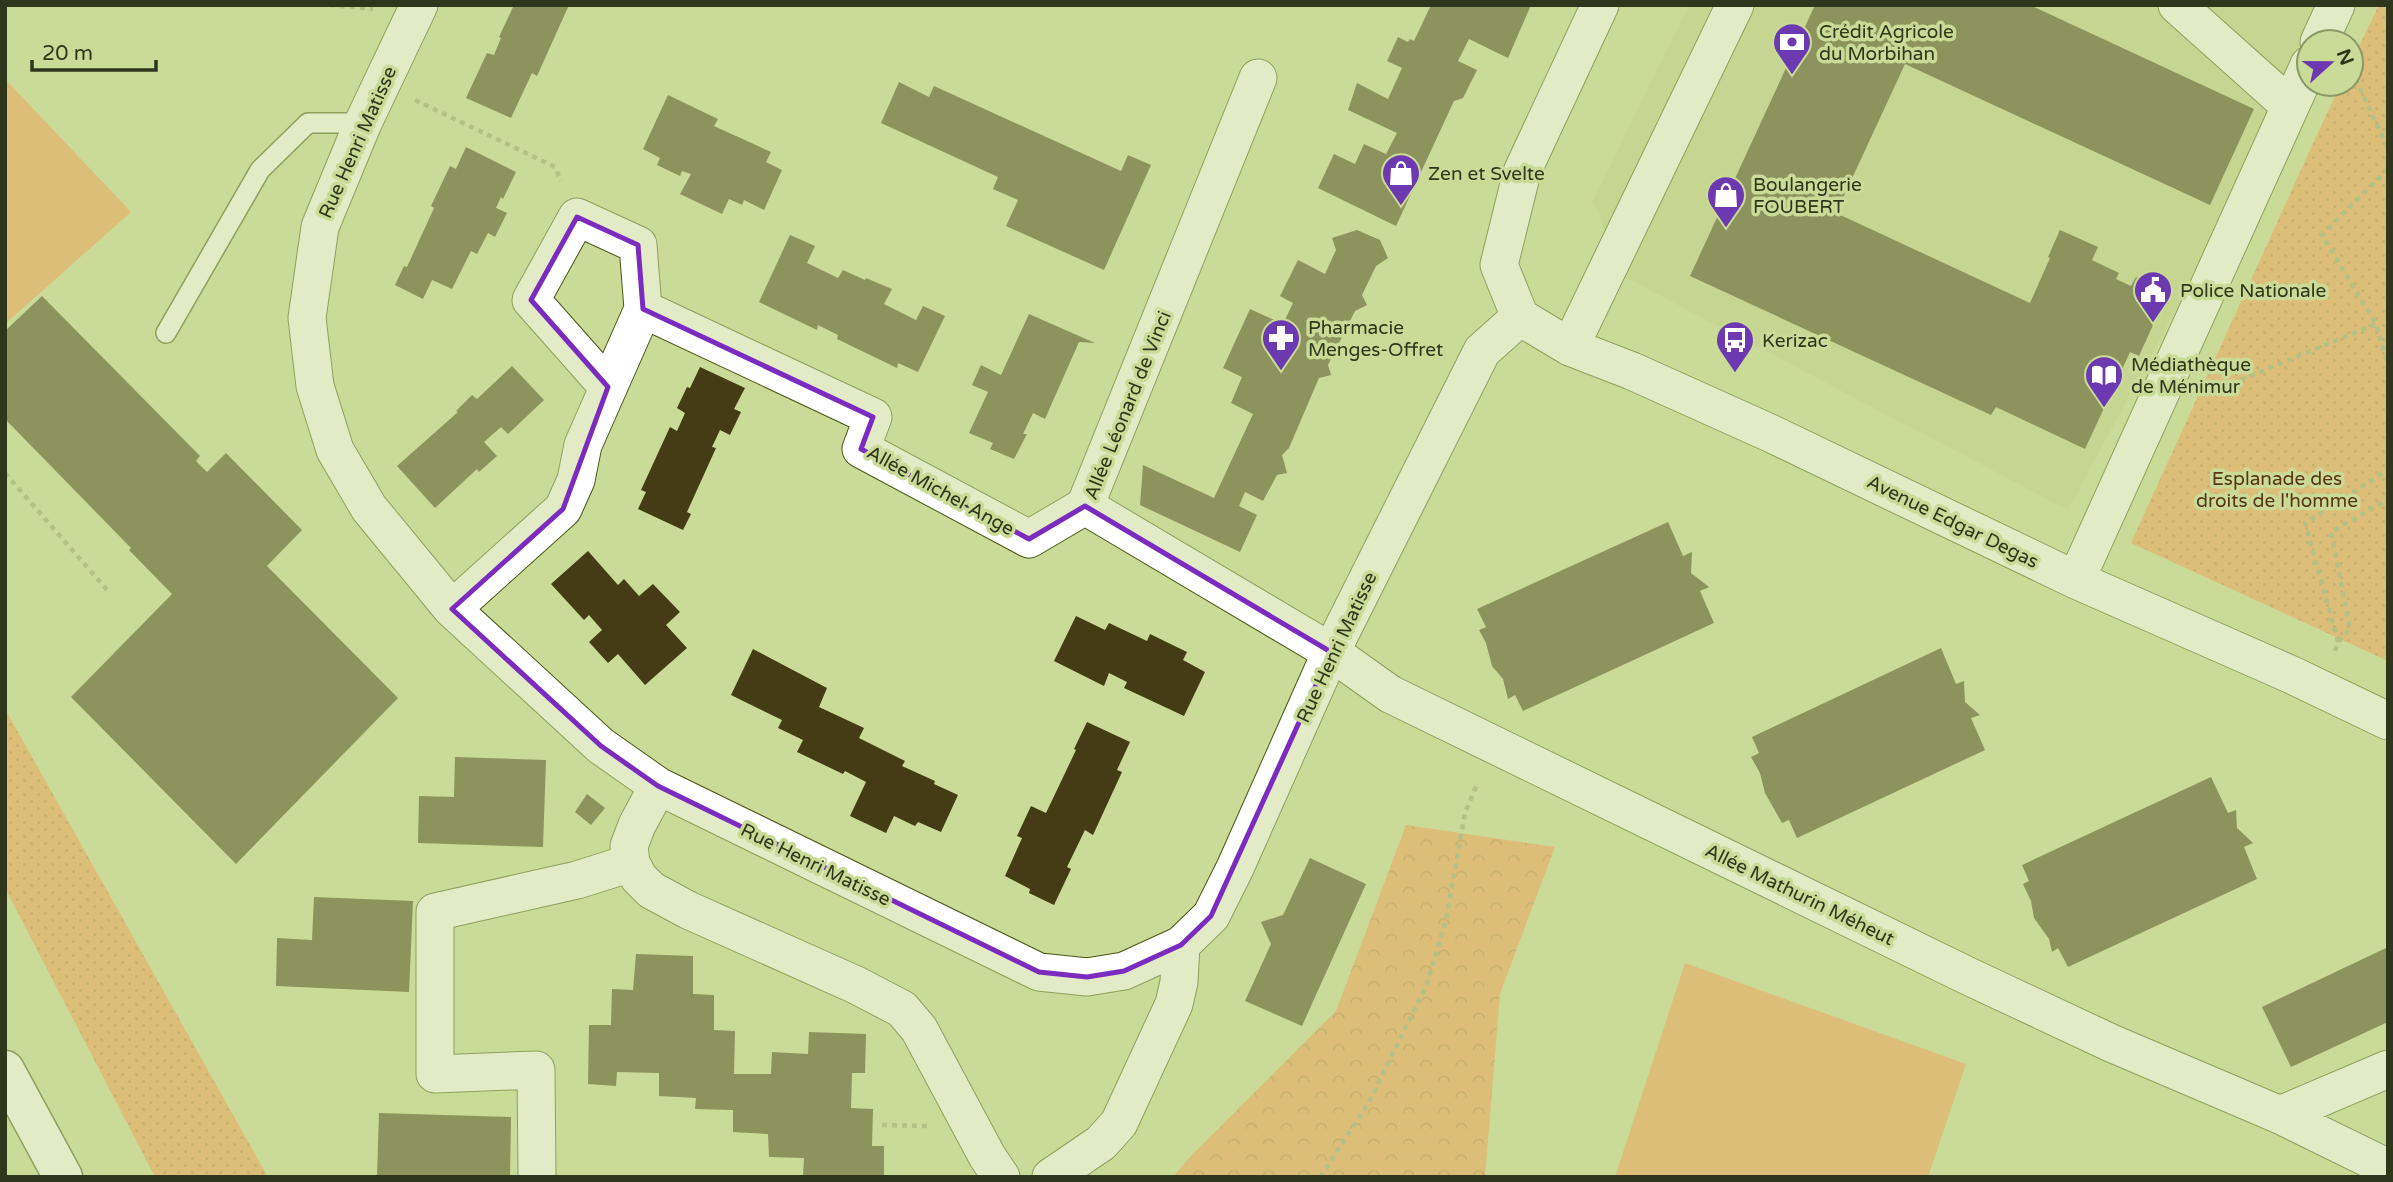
<svg xmlns="http://www.w3.org/2000/svg" width="2393" height="1182" font-family="'Varela Round',sans-serif">
  <defs>
    <pattern id="grass-dots" width="8" height="8" patternUnits="userSpaceOnUse" patternTransform="scale(1.75)"><rect width="8" height="8" fill="#f39c52"/><path d="M2 2h.1M6 6h.1" fill="none" stroke="#c58043" stroke-width="1.8" stroke-linecap="round"/></pattern>
    <pattern id="forest-crowns" width="20" height="18" patternUnits="userSpaceOnUse" patternTransform="scale(1.75)"><rect width="20" height="18" fill="#f39c52"/><path d="M2 6a3 3 0 1 1 6 0M12 15a3 3 0 1 1 6 0" fill="none" stroke="#c58043"/></pattern>
  </defs>
  <rect width="100%" height="100%" fill="#cada97"/>
  <!-- built -->
  <path fill="#c0d187" d="M1689,5h633l-92,204 -162,301 -445,-234 -30,-75z"/>
  <!-- grass -->
  <path fill="url(#grass-dots)" d="M2379,5h9v656l-257,-118 190,-417 20,-42h10v-21z
    M5,709l263,468h-113l-150,-289z"/>
  <!-- forest -->
  <path fill="url(#forest-crowns)" d="M1406,825l149,22 -55,147 -15,183h-312l16,-19 147,-147z"/>
  <!-- pitch -->
  <path fill="#f39c52" d="M5,79l126,133 -126,112z
    M1685,963l281,101 -38,113h-313z"/>
  <!-- building -->
  <path fill="#433c14" d="M514,5h55l-32,71 -5,-3 -21,45 -45,-20 21,-45 7,2 7,-17 -2,-1z
    M1431,5h100l-23,53 -39,-19 -11,22 19,9 -14,28 -9,3 -58,125 -78,-38 16,-34 21,10 9,-20 22,10 11,-21 -49,-23 9,-27 31,16 14,-31 -15,-7 11,-24 10,5 2,-3 4,2z
    M1815,5h215l224,104 -44,96 -305,-141 -69,149 194,90 20,-45 -2,-1 12,-27 38,17 -6,13 27,13 -3,6 15,7 5,-9 32,15 -29,64 -9,-4 -45,97 -89,-42 -5,8 -301,-139z
    M899,82l30,15 5,-11 187,85 7,-16 23,10 -47,105 -98,-44 12,-26 -25,-11 5,-12 -117,-54z
    M668,95l50,24 -4,7 57,26 -5,10 16,8 -18,40 -20,-10 -2,5 -13,-6 -7,15 -42,-20 11,-20 -9,-3 -2,5 -23,-11 3,-7 -17,-9z
    M466,147l50,25 -13,27 -2,-2 -5,11 11,5 -12,24 -7,-4 -11,21 -6,-3 -19,38 -20,-9 -9,19 -28,-14 9,-19 3,1 27,-59 -3,-2 19,-40 6,3z
    M1357,230l23,10 8,18 -12,8 -14,29 5,10 -12,6 -27,54 3,10 -12,3 -30,70 -7,7 5,18 -10,2 -14,26 -18,-9 -6,14 18,9 -17,37 -100,-47 3,-40 71,33 39,-84 -22,-11 11,-26 -19,-9 27,-59 33,15 10,-21 -13,-7 18,-36 27,14 11,-24 -4,-12z
    M790,235l25,11 -8,17 31,15 5,-8 22,10 1,-2 26,11 -8,15 32,16 7,-14 22,10 -27,56 -20,-9 -1,5 -60,-29 1,-4 -20,-10 -1,5 -58,-28z
    M42,296l158,160 -4,5 11,11 19,-19 76,77 -35,36 131,132 -162,166 -165,-167 101,-103 -43,-44 2,-2 -126,-129v-88z
    M1029,314l66,29 -16,-1 -34,77 -12,-6 -10,21h4l-13,25 -24,-10 3,-6 -24,-10 19,-41 -16,-7 9,-20 20,10z
    M512,366l32,34 -36,34 -7,-7 -17,15 13,14 -18,16 -2,-3 -42,39 -38,-42 61,-54 -2,-1 16,-16 5,4z
    M700,367l45,21 -11,21 7,3 -11,23 -10,-5 -8,17 4,1 -29,64 4,2 -8,16 -45,-21 8,-17 -5,-2 29,-63 7,4 8,-18 -8,-5 10,-21 3,1z
    M1668,522l15,34 9,-4 -1,21 18,14 -9,4 14,32 -191,88 -8,-16 -7,4 -5,-20 -11,-13 -6,-23 -7,-13 7,-3 -9,-18z
    M588,551l30,34 6,-6 15,17 14,-12 27,28 -14,13 21,23 -42,37 -27,-31 -10,9 -19,-21 13,-12 -13,-15 -5,5 -33,-36z
    M1076,616l29,14 4,-7 38,18 3,-7 37,18 -4,8 22,12 -21,44 -60,-28 3,-6 -18,-9 -5,13 -50,-25z
    M1941,648l15,36 8,-3 1,21 15,13 -9,3 14,32 -188,88 -8,-18 -7,3 -17,-30 -5,-20 -9,-16 8,-4 -7,-16z
    M753,649l74,39 -8,19 45,21 -5,10 46,23 -3,5 33,15 -1,3 24,11 -17,37 -23,-10 -3,4 -21,-10 -8,17 -36,-17 16,-34 -21,-11 -2,3 -46,-22 6,-12 -25,-12 4,-8 -51,-25z
    M1087,722l43,20 -13,28 5,2 -29,63 -8,-5 -18,37 4,2 -17,36 -25,-12 1,-4 -25,-13 17,-38 -5,-2 14,-30 15,7 30,-63 -2,-1z
    M455,757l91,3 -3,87 -125,-4 1,-47 35,1z
    M2211,777l17,36 8,-3 1,18 16,15 -9,4 13,32 -189,88 -10,-19 -6,4 -3,-13 -15,-21 -3,-17 -8,-17 6,-3 -7,-16z
    M587,794l18,14 -14,17 -16,-13z
    M1310,858l56,26 -64,142 -57,-25 26,-57 -10,-22 22,-7z
    M314,897l99,4 -4,91 -133,-6 1,-48 35,2z
    M2388,947v75l-97,45 -29,-60z
    M636,954l57,2v38l21,1v35l21,1 -1,43h37l1,-22 36,2 1,-22 57,2 -1,39h-13l-1,35 22,1 -1,37h12v31h-81l1,-19 -35,-1 -1,-23 -35,-2v-22l-38,-1 1,-11 -37,-2v-23l-42,-1 -1,14 -28,-2 1,-59h22l1,-36 21,1z
    M379,1113l132,4 -1,60h-133z"/>
  <g fill="none" stroke-linecap="round" stroke-linejoin="round">
    <defs>
      <path id="lane" d="M166,333l94,-163 48,-47h55"/>
      <path id="street" d="M419,5l-56,118 -43,104 -13,91 8,68 20,64 34,58 83,101 149,137 57,40 381,186 48,5 37,-6 57,-26 30,-29 24,-48 96,-216 151,-301 38,-34
        M2177,5l113,101
        M2319,42l17,-37
        M643,309l230,108 -12,32 168,90 56,-33
        M1520,317l50,30 62,24 138,62 306,147 216,95 96,46
        M1520,317l-21,-52 23,-93 78,-167
        M1570,347l165,-342
        M1085,506l246,146 59,42 578,282 143,67 169,72 108,53
        M1085,506l173,-428
        M2076,580l233,-515
        M452,609l111,-100 13,-29 7,-35 60,-136 -5,-64 -61,-28 -46,83 77,87
        M658,786l-21,39 -8,21 2,17 8,15 12,12 37,20 168,75 46,24 17,20 68,127 14,21
        M2280,1115l108,-46
        M537,1177l-1,-107 -101,4v-162l142,-32 54,-17
        M1051,1177l50,-34 18,-20 55,-119 5,-22 2,-37"/>
      <path id="highway" d="M5,1070l58,107"/>
    </defs>
    <!-- lane casing -->
    <use href="#lane" stroke="#4a5614" stroke-width="22"/>
    <!-- street casing -->
    <use href="#street" stroke="#4a5614" stroke-width="39"/>
    <!-- highway casing -->
    <use href="#highway" stroke="#4a5614" stroke-width="41"/>
    <!-- path -->
    <path stroke="#97a36e" stroke-width="4.5" stroke-dasharray="5 5" stroke-linecap="butt" d="M330,5l43,4
      M2351,70l37,78
      M415,100l140,67 6,14
      M2388,169l-66,66 54,89 12,42
      M2204,395l172,-71
      M5,473l103,118
      M2338,642l-33,-119 83,-53
      M2335,651l3,-9 12,-13 -19,-97 57,-33
      M882,1125l45,1
      M1320,1177l48,-73 59,-120 19,-64 19,-107 13,-31"/>
    <!-- lane -->
    <use href="#lane" stroke="#fff" stroke-width="19"/>
    <!-- street -->
    <use href="#street" stroke="#fff" stroke-width="37"/>
    <!-- highway -->
    <use href="#highway" stroke="#fff" stroke-width="38"/>
  </g>
  <!-- marked area -->
  <path d="M0 0H2393V1182H0ZM577,217l61,28 5,64 230,108 -12,32 168,90 56,-33 246,146 -120,264 -30,29 -57,26 -37,6 -48,-5 -381,-186 -57,-40 -149,-137 111,-100 45,-122 -77,-87z" fill="#cada97" fill-opacity=".55" fill-rule="evenodd"/>
  <path fill="none" stroke="#7b2cbf" stroke-width="5" stroke-linejoin="round" d="M577,217l61,28 5,64 230,108 -12,32 168,90 56,-33 246,146 -120,264 -30,29 -57,26 -37,6 -48,-5 -381,-186 -57,-40 -149,-137 111,-100 45,-122 -77,-87z"/>
  <!-- icons -->
  <defs>
    <symbol id="bank-pin" viewBox="-11 -11 22 30"><path d="M0 17L-7.5 6A9.5 9.5 0 1 1 7.5 6Z" fill="#6d39b0" stroke="#cada97"/><path d="M-6-4H6V4H-6ZM0-2.3a2.3 2.3 0 1 0 0 4.6a2.3 2.3 0 1 0 0-4.6Z" fill="#fff"/></symbol>
    <symbol id="shop-pin" viewBox="-11 -11 22 30"><path d="M0 17L-7.5 6A9.5 9.5 0 1 1 7.5 6Z" fill="#6d39b0" stroke="#cada97"/><path d="M-5-2.5h2.3a2.7 3.5 0 0 1 5.4 0H5L5.5 6h-11ZM-1.5-2.5h3a1.5 2.3 0 0 0-3 0Z" fill="#fff"/></symbol>
    <symbol id="civic-pin" viewBox="-11 -11 22 30"><path d="M0 17L-7.5 6A9.5 9.5 0 1 1 7.5 6Z" fill="#6d39b0" stroke="#cada97"/><path d="M-.6-6.5H3V-4.5H.6V-3L4-1V1h2V6H-6V1h2V-1L-.6-3ZM-1.2 2.5V6h2.4V2.5Z" fill="#fff"/></symbol>
    <symbol id="pharmacy-pin" viewBox="-11 -11 22 30"><path d="M0 17L-7.5 6A9.5 9.5 0 1 1 7.5 6Z" fill="#6d39b0" stroke="#cada97"/><path d="M-2-6h4v4h4v4h-4v4h-4v-4h-4v-4h4Z" fill="#fff"/></symbol>
    <symbol id="bus-pin" viewBox="-11 -11 22 30"><path d="M0 17L-7.5 6A9.5 9.5 0 1 1 7.5 6Z" fill="#6d39b0" stroke="#cada97"/><path d="M-5-6H5V4H4V6H2V4H-2V6H-4V4H-5ZM-3.5-4V0h7V-4ZM-3.5 1.2v1.5H-2V1.2ZM2 1.2v1.5H3.5V1.2Z" fill="#fff"/></symbol>
    <symbol id="library-pin" viewBox="-11 -11 22 30"><path d="M0 17L-7.5 6A9.5 9.5 0 1 1 7.5 6Z" fill="#6d39b0" stroke="#cada97"/><path d="M-6-4Q-3-5.5-.7-3.5V5Q-3 3-6 4ZM6-4Q3-5.5 .7-3.5V5Q3 3 6 4Z" fill="#fff"/></symbol>
  </defs>
  <g fill-rule="evenodd">
    <use href="#bank-pin" x="1770" y="20" width="44" height="60"/>
    <use href="#shop-pin" x="1379" y="151" width="44" height="60"/>
    <use href="#shop-pin" x="1704" y="173" width="44" height="60"/>
    <use href="#civic-pin" x="2131" y="268" width="44" height="60"/>
    <use href="#pharmacy-pin" x="1259" y="316" width="44" height="60"/>
    <use href="#bus-pin" x="1713" y="318" width="44" height="60"/>
    <use href="#library-pin" x="2082" y="353" width="44" height="60"/>
  </g>
  <g text-anchor="middle" stroke-width="7" stroke-linejoin="round" paint-order="stroke">
    <!-- poi labels -->
    <g font-size="19" fill="#30361b" stroke="#cada97" text-anchor="start">
      <text x="1819" y="38">Crédit Agricole<tspan x="1819" dy="22">du Morbihan</tspan></text>
      <text x="1428" y="180">Zen et Svelte</text>
      <text x="1753" y="191">Boulangerie<tspan x="1753" dy="22">FOUBERT</tspan></text>
      <text x="2180" y="297">Police Nationale</text>
      <text x="1308" y="334">Pharmacie<tspan x="1308" dy="22">Menges-Offret</tspan></text>
      <text x="1762" y="347">Kerizac</text>
      <text x="2131" y="371">Médiathèque<tspan x="2131" dy="22">de Ménimur</tspan></text>
    </g>
    <!-- street labels -->
    <g font-size="19" fill="#30361b" stroke="#cada97">
      <text transform="translate(357 142) rotate(-66)" y="7">Rue Henri Matisse</text>
      <text transform="translate(1127 405) rotate(-68)" y="7">Allée Léonard de Vinci</text>
      <text transform="translate(941 490) rotate(29)" y="7">Allée Michel-Ange</text>
      <text transform="translate(1953 521) rotate(26)" y="7">Avenue Edgar Degas</text>
      <text transform="translate(1336 647) rotate(-65)" y="7">Rue Henri Matisse</text>
      <text transform="translate(816 864) rotate(26)" y="7">Rue Henri Matisse</text>
      <text transform="translate(1800 894) rotate(26)" y="7">Allée Mathurin Méheut</text>
    </g>
    <!-- park labels -->
    <g font-size="19" fill="#5a3514" stroke="#cada97">
      <text x="2277" y="485">Esplanade des<tspan x="2277" dy="22">droits de l'homme</tspan></text>
    </g>
  </g>
  <!-- border -->
  <rect width="2393" height="1182" fill="none" stroke="#30361b" stroke-width="14"/>
  <!-- north arrow -->
  <g transform="translate(2330 63) rotate(69)"><circle r="33" fill="#cada97" stroke="#8c9865" stroke-width="2"/>
  <path d="M0-5L12 26L0 18L-12 26Z" fill="#6d39b0"/>
  <text y="-10" font-size="19" font-weight="bold" text-anchor="middle" fill="#30361b">N</text>
  </g>
  <!-- scale -->
  <path d="M32 60v10h124v-10" fill="none" stroke="#30361b" stroke-width="3.5"/>
  <text x="42" y="60" font-size="21" fill="#30361b" stroke="#cada97" stroke-width="5" paint-order="stroke">20 m</text>
</svg>
